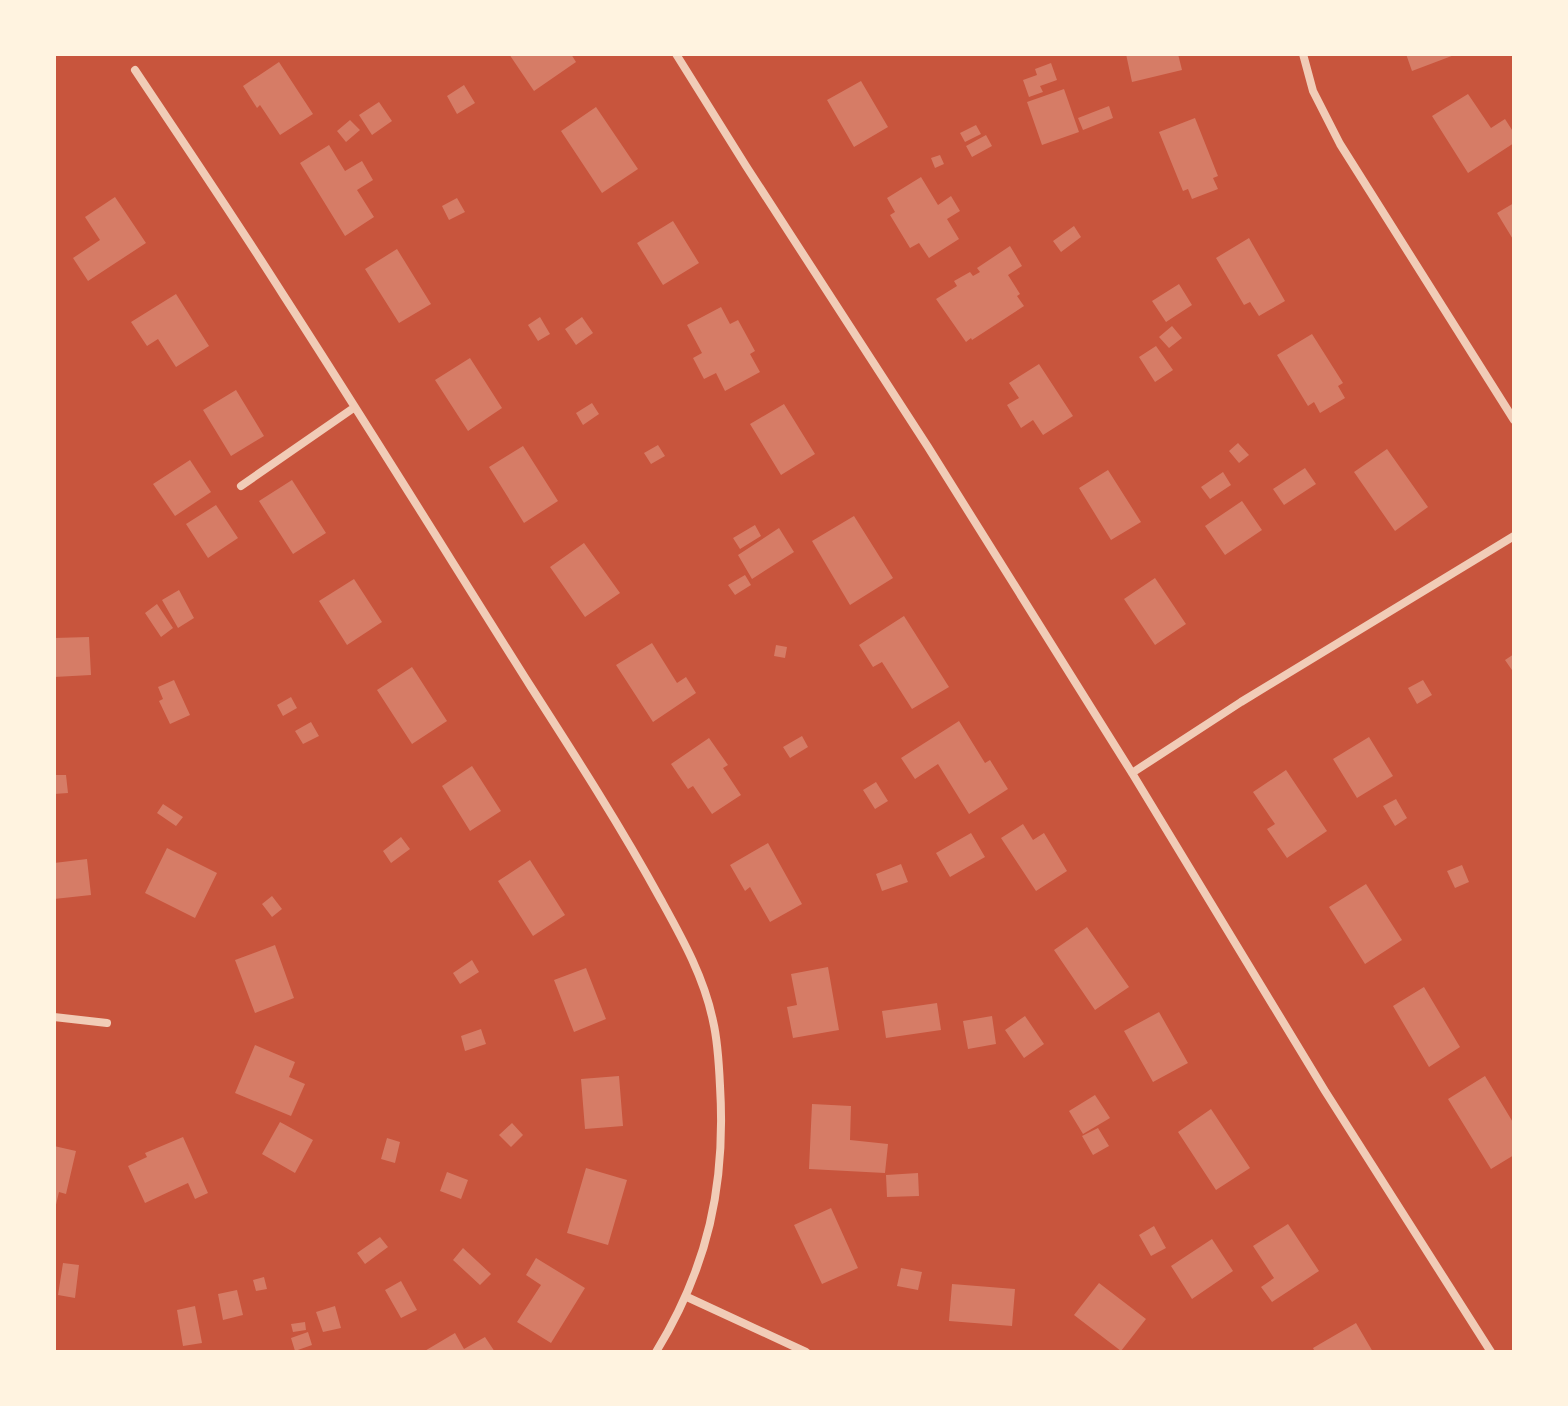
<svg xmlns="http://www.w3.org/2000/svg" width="1568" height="1406" font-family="Montserrat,sans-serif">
  <rect width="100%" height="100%" fill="#c8553d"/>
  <!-- building -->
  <path fill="#d67c66" d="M509,54h62l5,8 -42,29z
    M1126,54h52l4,16 -50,12z
    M1406,54h51l-45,17z
    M279,62l34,52 -33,21 -20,-30 -3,3 -14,-22z
    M1051,63l6,17 -17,6 3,6 -14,5 -6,-17 14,-5 -2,-6z
    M861,81l27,46 -34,20 -27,-47z
    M464,85l11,18 -18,11 -10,-18z
    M1064,89l15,43 -37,13 -15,-43z
    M1468,94l23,34 14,-9 9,14v10l-46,30 -36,-57z
    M379,102l13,19 -20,14 -13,-20z
    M1109,106l4,12 -30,12 -5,-12z
    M596,107l42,62 -36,24 -41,-62z
    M1195,118l23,58 -5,2 5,11 -26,10 -4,-10 -5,2 -24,-59z
    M350,120l10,10 -14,12 -9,-11z
    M976,125l5,9 -16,8 -5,-9z
    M986,135l6,11 -20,11 -6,-11z
    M329,145l16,26 17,-10 11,19 -16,10 17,27 -29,19 -45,-73z
    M940,155l4,9 -9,4 -4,-10z
    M921,177l17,28 13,-9 9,15 -13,8 12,20 -30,19 -10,-15 -9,5 -20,-33 5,-3 -8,-14z
    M115,197l31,46 -58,38 -15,-23 27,-18 -15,-23z
    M457,198l8,14 -16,8 -7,-14z
    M1514,203v38l-17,-28z
    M673,221l26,42 -36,22 -26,-42z
    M1074,226l7,11 -20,15 -8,-11z
    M1249,238l36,63 -26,15 -9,-14 -6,3 -28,-47z
    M1010,246l12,20 -14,9 12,19 -3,2 7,10 -52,34 -1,-2 -5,4 -30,-43 21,-13 -3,-5 16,-9 3,4 7,-4 -3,-4z
    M397,249l34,55 -32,19 -34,-54z
    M1179,284l13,21 -26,17 -14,-21z
    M176,294l33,52 -33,21 -18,-28 -11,7 -16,-24z
    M721,307l9,17 8,-4 17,31 -5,3 10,18 -35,19 -9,-18 -12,6 -11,-21 9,-5 -15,-28z
    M540,317l10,17 -12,7 -10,-16z
    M582,317l11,16 -17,12 -11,-16z
    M1172,326l10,12 -13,10 -10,-11z
    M1312,334l31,49 -5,3 7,12 -25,15 -6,-11 -6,4 -31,-51z
    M1156,346l17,24 -18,12 -16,-25z
    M470,358l32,50 -34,23 -33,-51z
    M1039,364l34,52 -30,19 -10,-15 -12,8 -14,-23 12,-7 -10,-15z
    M236,390l28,46 -33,20 -28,-46z
    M592,403l7,11 -16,11 -7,-12z
    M784,404l31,50 -34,21 -31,-51z
    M1238,443l11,12 -10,8 -10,-12z
    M658,445l7,11 -14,8 -7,-11z
    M523,446l35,55 -34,22 -35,-56z
    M1387,449l41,58 -33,24 -41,-59z
    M190,460l21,32 -36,24 -22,-32z
    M1305,468l11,16 -32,21 -11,-16z
    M1108,470l33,52 -30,18 -32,-52z
    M1223,472l8,13 -21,14 -9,-12z
    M292,480l34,53 -33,21 -34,-53z
    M1242,501l20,29 -37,25 -20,-29z
    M216,505l22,33 -30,20 -22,-34z
    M854,516l39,62 -43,27 -38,-64z
    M755,525l6,11 -21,13 -7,-11z
    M779,528l15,24 -42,27 -14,-24z
    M584,543l36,50 -35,24 -35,-50z
    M745,575l6,10 -16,10 -7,-10z
    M1155,578l31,46 -31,21 -31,-46z
    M354,579l28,43 -35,23 -28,-44z
    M179,590l15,28 -16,10 -16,-28z
    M157,604l16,24 -12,9 -16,-24z
    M904,616l45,71 -37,22 -30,-47 -9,5 -14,-22z
    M89,637l2,38 -37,2v-39z
    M652,643l25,40 9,-6 10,16 -43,29 -37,-57z
    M776,645l11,2 -2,11 -11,-2z
    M1514,654v19l-9,-13z
    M412,667l35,54 -35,23 -35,-54z
    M174,680l16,35 -20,9 -11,-23 4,-2 -5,-12z
    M1423,680l9,15 -15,9 -9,-16z
    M291,697l6,11 -14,8 -6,-11z
    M959,721l26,42 5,-3 18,29 -39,25 -31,-50 -23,15 -14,-21z
    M311,722l8,14 -16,8 -8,-13z
    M802,736l6,11 -18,11 -7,-11z
    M1369,737l24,39 -36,22 -24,-39z
    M709,738l19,27 -5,3 18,27 -29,19 -19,-28 -5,3 -17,-25z
    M472,766l29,45 -31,20 -28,-45z
    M1286,770l41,61 -40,27 -20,-29 8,-5 -22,-32z
    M54,775h12l2,18 -14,1z
    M876,782l12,19 -13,8 -12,-19z
    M1396,799l11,19 -12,8 -12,-20z
    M163,804l20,13 -7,9 -19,-13z
    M1023,824l10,16 11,-7 23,38 -31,20 -35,-53z
    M971,833l14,24 -35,20 -14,-24z
    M401,837l9,12 -19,14 -8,-12z
    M768,843l34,61 -32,18 -20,-35 -5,4 -15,-26z
    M167,848l50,25 -22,45 -50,-25z
    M87,859l4,36 -37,4v-36z
    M530,860l35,55 -32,21 -35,-55z
    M901,864l7,18 -26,9 -6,-17z
    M1462,865l7,17 -14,6 -8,-17z
    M1366,884l36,56 -37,24 -36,-57z
    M272,896l10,13 -10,8 -10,-13z
    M1087,927l42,60 -34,23 -41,-60z
    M275,945l19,53 -39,15 -20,-53z
    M472,960l7,12 -19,12 -7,-11z
    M828,967l11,63 -46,8 -6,-31 10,-2 -6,-31z
    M586,968l20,51 -32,13 -20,-52z
    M1424,987l36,60 -31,20 -36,-61z
    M937,1003l4,27 -55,8 -4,-27z
    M1159,1012l29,51 -35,19 -29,-51z
    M992,1016l4,28 -28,5 -5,-28z
    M1025,1016l19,28 -20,14 -19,-28z
    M481,1029l5,15 -21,7 -4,-15z
    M255,1045l40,17 -6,15 16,7 -14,32 -56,-23z
    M619,1076l4,50 -38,3 -4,-50z
    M1485,1076l29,48v31l-23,14 -43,-70z
    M1095,1095l15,23 -27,16 -14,-23z
    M812,1104l39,2 -1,34 38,4 -3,29 -76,-4z
    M1211,1109l39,59 -34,22 -38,-58z
    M280,1122l33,18 -18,33 -33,-19z
    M512,1123l11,12 -12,12 -12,-12z
    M1098,1128l11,18 -16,9 -11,-19z
    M183,1137l25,56 -13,6 -7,-16 -43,20 -17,-37 19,-9 -2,-4z
    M387,1138l13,4 -5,21 -14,-4z
    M54,1146l22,5 -10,43 -7,-2 -4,17z
    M586,1168l41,12 -19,65 -41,-12z
    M447,1172l21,8 -7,19 -21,-8z
    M918,1173l1,23 -32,1 -1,-22z
    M831,1208l27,60 -36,16 -28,-59z
    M1288,1224l31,47 -47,31 -11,-15 13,-9 -21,-32z
    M1154,1226l12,22 -15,8 -12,-21z
    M380,1237l8,10 -23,17 -8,-11z
    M1212,1239l21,32 -41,28 -21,-33z
    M463,1248l28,26 -11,11 -27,-25z
    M536,1258l49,30 -34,55 -34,-21 24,-37 -15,-10z
    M63,1263l16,2 -4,33 -17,-3z
    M901,1268l21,4 -4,18 -21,-4z
    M264,1277l3,12 -11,2 -3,-11z
    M401,1281l16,29 -16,8 -16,-28z
    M1099,1283l47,36 -25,32 -47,-36z
    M952,1284l63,5 -3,37 -63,-5z
    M237,1290l6,25 -20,5 -5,-26z
    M195,1306l7,37 -19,3 -6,-36z
    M335,1306l6,22 -18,4 -7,-20z
    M305,1322l1,8 -13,2 -2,-8z
    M1356,1323l17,29h-58l-2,-4z
    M308,1332l4,13 -17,6 -4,-13z
    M455,1333l9,16 21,-12 10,15h-72z"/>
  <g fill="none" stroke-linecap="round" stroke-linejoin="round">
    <!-- minor -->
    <path stroke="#f1ccb7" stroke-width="8" d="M676,54l70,112 182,281 204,326 193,318 166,261
      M1303,54l10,37 27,53 174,276
      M135,70c50,75 101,150 149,226 84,130 165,261 247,391 45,70 90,140 130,213 21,38 43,77 52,121 5,21 6,43 7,65 6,99 -12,181 -64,266
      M241,486l114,-79
      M1132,773l109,-71 273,-166
      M54,1017l53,6
      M687,1297l119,55"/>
  </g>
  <!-- border -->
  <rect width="1568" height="1406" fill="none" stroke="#fff3e0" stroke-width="112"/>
</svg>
